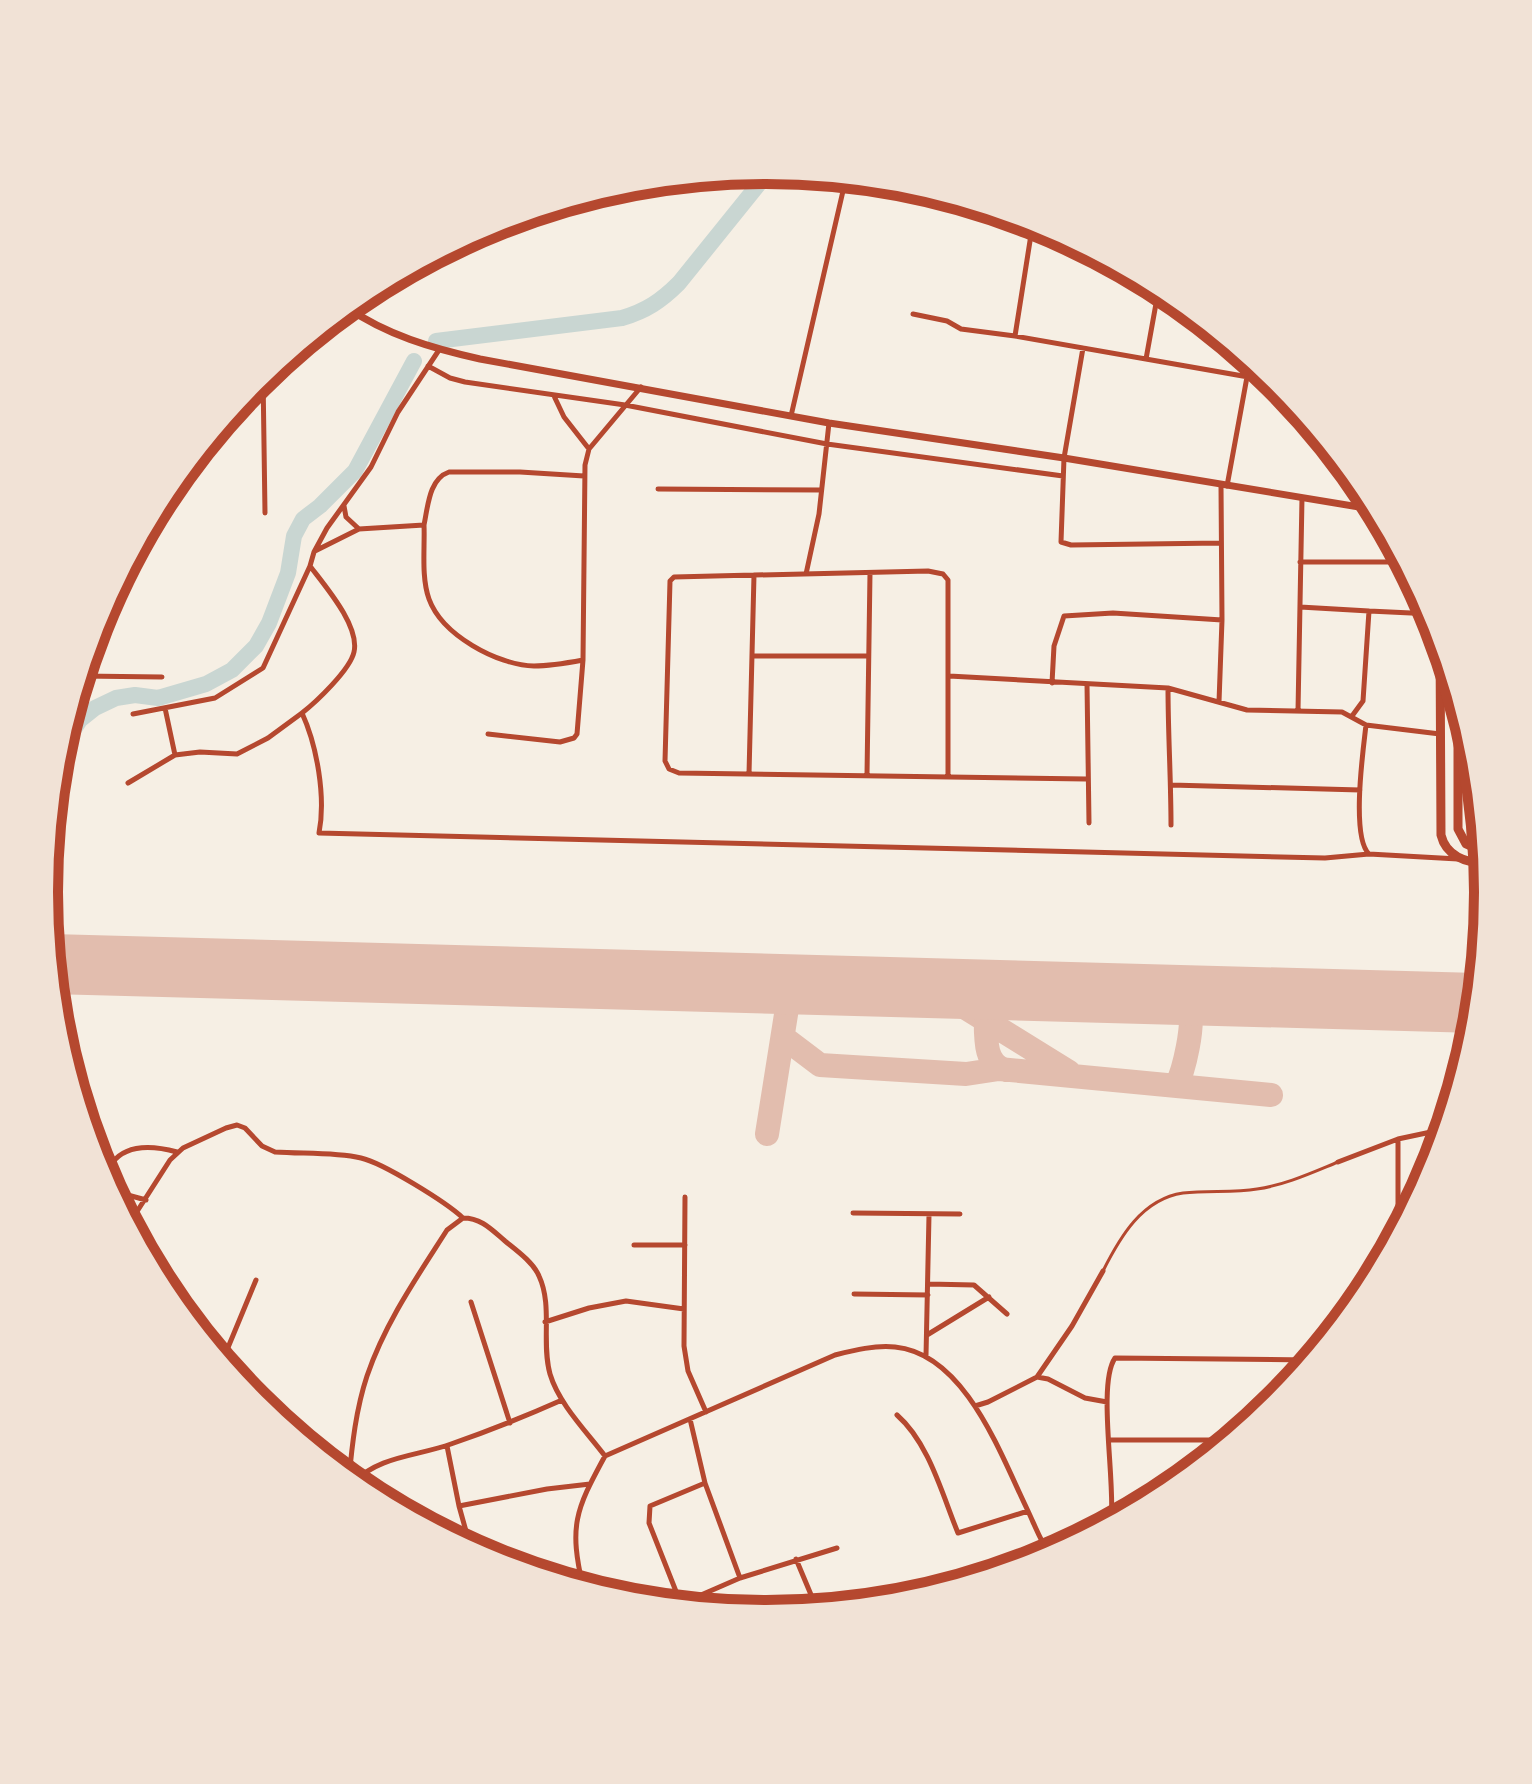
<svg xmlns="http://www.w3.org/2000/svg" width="1532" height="1784" font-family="'Source Sans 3',sans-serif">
  <rect width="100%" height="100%" fill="#f6efe4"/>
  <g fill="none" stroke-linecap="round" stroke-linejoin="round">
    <!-- river -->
    <path stroke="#c9d6d2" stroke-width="16" d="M436,341l186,-23c24,-7 39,-17 57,-35l83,-103 10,-9
      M58,753l22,-33 15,-12 21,-10 19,-3 23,3 48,-14 26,-14 24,-24 13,-23 19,-50 6,-37 9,-17 17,-13 35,-35 59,-110"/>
    <!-- taxiway -->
    <path stroke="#e2bdae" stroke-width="24" d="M927,988l21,9 121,75
      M973,990l12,12c3,22 -6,62 21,68
      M1174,995c6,3 13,6 15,13 6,16 -5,63 -13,78
      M1190,1017l7,-14 10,-7
      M783,1037l37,28 146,9 33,-5 272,26
      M767,1134l24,-151"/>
    <!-- runway -->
    <path stroke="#e2bdae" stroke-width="60" d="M51,964l1426,39"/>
    <!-- service -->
    <path stroke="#b5482f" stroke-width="3" d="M1103,1271c17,-34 39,-72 80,-78 25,-3 50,0 74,-4 28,-4 54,-16 81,-27"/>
    <!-- minor -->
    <path stroke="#b5482f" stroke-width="5" d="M913,314l34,7 14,8 54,7 262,46
      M1015,336l18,-114
      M1083,348l-19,110 -3,84 10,3 150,-2
      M439,350l-41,62 -27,55 -44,61 -13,24 -4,14c15,20 50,60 44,86 -4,18 -38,50 -52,61 15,33 24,84 17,120l1006,25 44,-4
      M1146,359l13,-72
      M428,366l22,12 15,4 160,23 202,39 236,32
      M263,375l2,138
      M554,396l10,21 25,32
      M791,416l55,-238
      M1227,486l20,-109
      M658,489l163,1
      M344,506l2,11 13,12
      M424,525c1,22 -3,52 5,74 13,36 68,66 105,67 17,0 33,-3 49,-6
      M315,551l44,-22 65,-4c4,-19 5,-46 25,-53h71l64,4
      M1300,562h104
      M806,574l13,-60 10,-91
      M1300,607l69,4
      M752,656h116
      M81,676l81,1
      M949,676l219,12 79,22 95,2 24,13 74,9
      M1052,683l2,-37 10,-30 49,-3 109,7
      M1087,684l2,139
      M1168,688c0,46 3,91 3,137
      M1219,702l3,-82 -1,-135
      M1298,711l4,-213
      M133,714l82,-16 48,-30 47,-102
      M1352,716l11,-15 6,-90 63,3
      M1366,725c-3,26 -15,112 3,129l89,5
      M488,734l72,8 14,-4 3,-4 6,-74 2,-195 4,-16 52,-62
      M175,755l25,-3 37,2 31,-16 34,-25
      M749,774l5,-199
      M867,775l3,-202
      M948,775v-195l-5,-6 -15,-3 -254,6 -4,4 -5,180 4,8 10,4 407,6
      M128,783l47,-28 -10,-47
      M1171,785l189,5
      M1459,787h19
      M1398,1139v94
      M1338,1162l60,-23 47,-10
      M685,1197l-1,149 4,25 18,41
      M146,1200l-22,-6 -10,-9 -2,-22c15,-20 43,-17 65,-11
      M853,1213l107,1
      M463,1218c18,0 28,11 42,23 11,9 28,21 34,35 14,30 2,66 11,98 9,30 36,57 55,82
      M129,1224l41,-64 13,-12 43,-20 11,-3 8,3 17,18 13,6c28,2 59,0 86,6 22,5 85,44 102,60
      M634,1245h51
      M928,1284l46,1 33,29
      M854,1294l74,1
      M471,1302l39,121
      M545,1322l44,-14 37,-7 58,8
      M927,1335l62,-38
      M926,1356l3,-141
      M222,1362l34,-82
      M1037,1377l35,-51 31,-55
      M975,1406l13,-4 49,-25 11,2 37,19 22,4
      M897,1415c32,28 45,79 61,118l70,-22
      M690,1419l15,64 35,95
      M1110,1440h121
      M447,1446l12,60 12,43
      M349,1479c3,-34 7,-70 18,-103 18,-53 50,-99 80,-146l16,-12
      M353,1483c25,-27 65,-27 98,-39 38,-13 75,-28 111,-44
      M459,1506l88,-17 43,-5
      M1111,1522c5,-37 -14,-138 4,-164l197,2
      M796,1559l21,50
      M583,1587c-14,-61 -8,-76 22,-131l230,-101c20,-5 40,-10 60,-8 71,7 106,109 133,164 7,15 13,31 22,44
      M681,1604l-32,-81 1,-17 55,-23
      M678,1605l62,-27 97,-30"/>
    <!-- secondary -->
    <path stroke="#b5482f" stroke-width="7" d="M346,307c41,28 85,41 134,52l349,64 235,35 313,52"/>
    <!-- trunk -->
    <path stroke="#b5482f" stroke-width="9" d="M1440,638l1,197c5,21 25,28 44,28
      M1458,700v129l8,15 18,8"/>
  </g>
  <!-- crop -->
  <path d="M0 0H1532V1784H0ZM58 892a708 708 0 1 1 1416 0a708 708 0 1 1-1416 0Z" fill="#f1e2d6" fill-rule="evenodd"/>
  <path fill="none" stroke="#b5482f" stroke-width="10" d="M58 892a708 708 0 1 1 1416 0a708 708 0 1 1-1416 0Z"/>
</svg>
